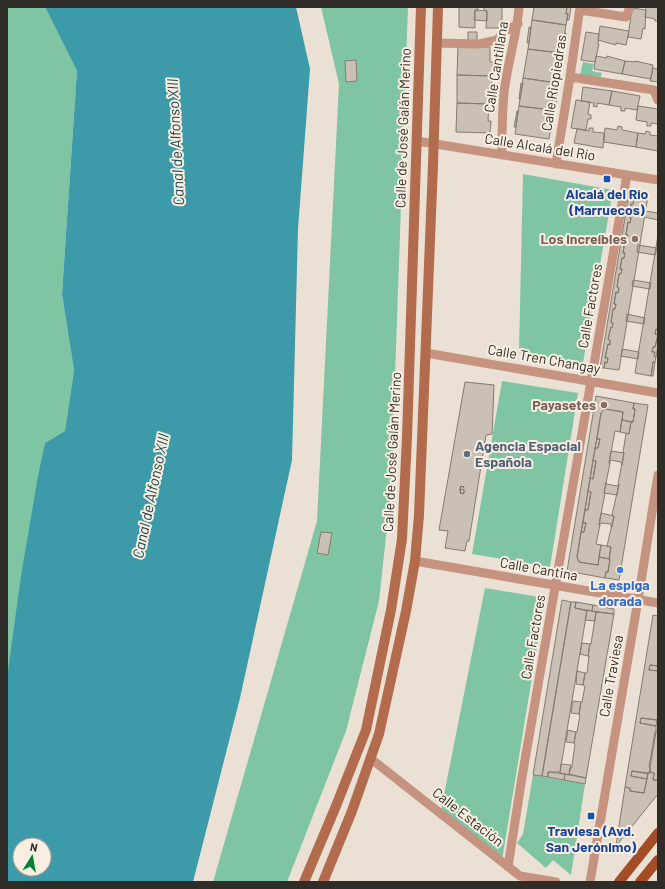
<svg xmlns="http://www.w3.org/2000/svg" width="665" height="889" font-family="Barlow,sans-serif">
  <rect width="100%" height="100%" fill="#eae1d4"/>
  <!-- green -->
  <path fill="#7fc5a4" d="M7,7h38l32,64 -15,223 12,76 -9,61 -20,12 -38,235z
    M321,7h87l-17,483 -12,111 -33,130 -59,151h-74l104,-361 22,-437z
    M583,62l11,2 -2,7 10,2 -2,6 -20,-3z
    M523,174l90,16 -30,173 -64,-11z
    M502,381l76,12 -28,174 -78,-13z
    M485,588l60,10 -43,262 -61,-50z
    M533,775l52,9 -14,91 -18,-15 -7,8 -29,-25 6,-9z"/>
  <!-- water -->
  <path fill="#3d9aa9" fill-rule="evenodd" d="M45,7h251l14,62 -12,160 -6,231 -52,238 -47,184h-186v-204l14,-102 17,-100 7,-33 20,-12 9,-61 -12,-76 15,-223zM20,845h24v24h-24z"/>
  <!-- building -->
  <path fill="#cac0b3" stroke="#847b6f" d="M459,7h19v3h-3v18l-16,-1z
    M484,7h18v21h-16l1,-17 -3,-1z
    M534,7h33l-1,7h2l-2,11 -34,-5z
    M567,7h4l-2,13h-2l1,-6h-2z
    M646,7h12v14h-3v-2l-10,-2z
    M632,8l14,2 -1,19 -2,-1 -2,11 -13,-2z
    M475,10l12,1v10l-13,-1z
    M532,20l34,5 -2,13h-2l-2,15 -32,-4z
    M600,26l29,5 -3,14 -10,-2v2l-18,-5z
    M529,27h2l-2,16h-2z
    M468,32h9v9h-9z
    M586,32l13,2 -1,10h1l-4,18 -14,-2z
    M565,33h1l-2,15h-2v6l-2,-1 2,-15h2z
    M458,46l32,1v15h3l-1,14 -35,-1z
    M528,49l32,4 -3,19h2l-2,11 -34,-5z
    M560,53l2,1 -1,7h1l-2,16 -2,-1 1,-4h-2z
    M596,56l11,2v-2l18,5 -3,13 -28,-5z
    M356,60l1,21 -11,1 -1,-21z
    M625,61l10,1v-1l18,4 -2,14 -29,-5z
    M653,68l5,1v13l-8,-1z
    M457,75l35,1v12h-3v16l-32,-1z
    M523,78l34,5 -2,12h-2l-2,15 -32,-4z
    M521,83h2l-3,16h-1z
    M583,87l29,4 -3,14 -12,-2v4l-4,-1 1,-3 -13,-2z
    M556,89h2l-2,15h-2l-1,7 -2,-1 2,-15h2z
    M612,91l28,5 -3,14 -12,-2v3h-4v-4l-12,-2z
    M576,100l14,2 -2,12 3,1v4h-3l-2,11 -15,-2z
    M457,103l32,1 -1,17h3l-1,12 -34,-1z
    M519,106l32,4 -2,15 2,1 -2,13 -34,-5z
    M638,106l20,3v15l-7,-1v3h-4v-4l-11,-2z
    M551,110l2,1 -1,6h2l-3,15h-1l1,-6 -2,-1z
    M517,111h1l-2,16h-2z
    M618,126l4,1v3l16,3 -2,14 -32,-5 1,-14 12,2z
    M589,128h4v4l11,1 -1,15 -29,-5 3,-14 12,2z
    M646,131l4,1v3l8,1v15l-22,-4 2,-14 7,1z
    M629,193h4l-1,6 2,1 -1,4h-2l-2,13 2,1 -1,5 -2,-1 -2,13h2l-1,5h-2l-2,13h2l-1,5h-2l-2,11h2l-1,5h-2l-2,13 2,1 -1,5 -2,-1 -2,12h2l-1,5h-2l-2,13 2,1 -1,5 -1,-1 -3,12 2,1v5l-2,-1 -3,14h3l-1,5 -2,-1 -1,6h-4z
    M633,193l15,3 -29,174 -15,-2 1,-6 2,1 1,-5h-3l3,-14 2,1v-5l-2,-1 3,-12 1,1 1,-5 -2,-1 2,-13h2l1,-5h-2l2,-12 2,1 1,-5 -2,-1 2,-13h2l1,-5h-2l2,-11h2l1,-5h-2l2,-13h2l1,-5h-2l2,-13 2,1 1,-5 -2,-1 2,-13h2l1,-4 -2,-1z
    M645,211l13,2v7l-14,-3z
    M658,235v95l-2,-1 -1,5 3,1 -3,12h-2l-1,5h3l-1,4 2,1 -1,5h-2l-2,14 -16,-3z
    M638,245l19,3 -2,7 -18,-3z
    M633,280l18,3 -1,6 -18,-3z
    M627,314l18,4 -1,6 -18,-3z
    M656,329l2,1v16l-2,11 -2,-1 1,-4h-3l1,-5h2l3,-12 -3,-1z
    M622,349l17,3 -1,7 -17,-3z
    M653,362h2l-2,14h-2z
    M465,382l29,3 -2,49 -6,1 -17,106h-2l-2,10 -20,-3 3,-17 -9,-1z
    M596,396l38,7 -1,6h2l-2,13 -11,-2 1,-8 -18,-3 -4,4 -24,144 2,5 19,3 1,-8 11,2 -2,13h-2l-1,6 -38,-7z
    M634,403l14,2 -29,175 -14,-2 1,-6h2l2,-13h-1l2,-12 -4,-1 7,-30 -2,-1 7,-31h-1l6,-31h-1l3,-20 3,1 2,-12h2l2,-13h-2z
    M605,409l18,3 -3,20 -5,-1 -6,32h1l-6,30h1l-6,32h1l-4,19 5,1 -3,20 -19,-3 -2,-5 4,-25h3l2,-9h-3l2,-13h3l3,-18 -3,-1 2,-13 3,1 3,-18 -3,-1 2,-12h3l2,-9h-3l4,-26z
    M622,420l9,2 -2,12 -9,-2z
    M597,439h3l-2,9h-3z
    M611,451l13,2 -2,12 -1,-3 -11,-2v3h-1z
    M593,460l3,1 -3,18 -3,-1z
    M606,482v2l11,2 2,-2 -2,11 -13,-2z
    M588,491l3,1 -3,18h-3z
    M601,513l13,3 -2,11h-1v-3l-11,-1v2h-1z
    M583,523h3l-2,9h-3z
    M321,532l11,1 -4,22 -11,-2z
    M601,545l10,2 -2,12 -10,-2z
    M562,600l9,2 -29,174 -9,-1z
    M571,602h5l-1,6 12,3 -27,161h-12v5l-6,-1z
    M576,602l17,3 -1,6 -17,-3z
    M593,605l21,4v5l-22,-3z
    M587,610l9,2 -1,9 -10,-1z
    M596,612l18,2 -28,164 -17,-4 1,-6h2v-2l3,-22 -1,-1 2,-11h1l3,-17 -1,-1 2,-12h1l3,-16 -2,-1 2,-12h2l2,-17h-1l2,-12h1z
    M653,615l5,1v50l-8,-1 -1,5 9,1v45l-1,4 -16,-2 -1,5 16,3v6l-7,42 -17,-3 -1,5 16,3 -3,14 -14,-2v-3l-5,-1z
    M582,643l8,1 -2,12 -8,-2z
    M650,665l8,1v5l-9,-1z
    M577,671l8,2 -2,12 -7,-1z
    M573,701l8,1 -2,12 -8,-1z
    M641,718l16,2 -1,6 -16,-3z
    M658,727v53h-5l1,-7 -4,-1 1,-3 -2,-2 6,-35 2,-1z
    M568,730l8,2 -2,11 -8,-1z
    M561,764l10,1 -2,10 -9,-2z
    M632,771l16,2 -1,6 -16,-3z
    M548,772l17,2 -1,6 -16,-3z
    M650,772l4,1 -1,7h5v14l-42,52 9,-59 5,1v3l14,2 4,-20z
    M565,774l21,4 -1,6 -21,-4z"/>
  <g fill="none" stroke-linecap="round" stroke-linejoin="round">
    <!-- street -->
    <path stroke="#c5937f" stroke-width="9" d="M580,10l46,7 4,-10
      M437,43l42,1 18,-4 8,-9 13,-7
      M570,77l84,13 4,10
      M417,141l241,39
      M502,155c0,-21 0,-42 2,-62 3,-29 13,-57 15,-86
      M556,164l14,-87 10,-70
      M426,353l232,40
      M415,561l243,42
      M370,758l150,118 36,6
      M508,867l14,-90 105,-602
      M590,882l48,-282 20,-125"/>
    <!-- secondary -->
    <path stroke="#b26b4d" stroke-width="10" d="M304,882l32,-76 30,-76 25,-120 11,-71 5,-101 14,-431
      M323,882l29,-71 27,-77 27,-123 9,-50 4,-46 14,-350 5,-158"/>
    <!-- primary -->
    <path stroke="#a34c25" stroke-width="10" d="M619,882l39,-49
      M640,882l18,-22"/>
  </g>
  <!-- markers -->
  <g fill="#1a4fb4" stroke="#f8eee1" stroke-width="1.5">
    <rect x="603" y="175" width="8" height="8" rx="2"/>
    <rect x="587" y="812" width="8" height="8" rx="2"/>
  </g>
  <g fill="#8d6e63" stroke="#f8eee1" stroke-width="1.5">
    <circle cx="635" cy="239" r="4"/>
    <circle cx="604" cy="405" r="4"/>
  </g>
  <circle fill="#5c6f8a" stroke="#f8eee1" stroke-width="1.5" cx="467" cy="454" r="4"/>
  <circle fill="#3f7fe0" stroke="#f8eee1" stroke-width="1.5" cx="620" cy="570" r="4"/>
  <g text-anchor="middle" stroke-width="4" stroke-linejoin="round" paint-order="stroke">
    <!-- number labels -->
    <g font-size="12" fill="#56514a">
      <text x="462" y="494">6</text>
    </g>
    <!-- street labels -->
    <g font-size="14" fill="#302c27" stroke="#f8eee1">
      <text transform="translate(496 67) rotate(-81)" y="5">Calle Cantillana</text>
      <text transform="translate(554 83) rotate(-81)" y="5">Calle Riopiedras</text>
      <text transform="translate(403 128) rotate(-88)" y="5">Calle de José Galán Merino</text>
      <text transform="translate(540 147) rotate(9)" y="5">Calle Alcalá del Río</text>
      <text transform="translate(590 306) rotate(-80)" y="5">Calle Factores</text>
      <text transform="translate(544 359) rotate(10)" y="5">Calle Tren Changay</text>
      <text transform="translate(392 452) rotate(-87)" y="5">Calle de José Galán Merino</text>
      <text transform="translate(539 569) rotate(10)" y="5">Calle Cantina</text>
      <text transform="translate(533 637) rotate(-80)" y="5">Calle Factores</text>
      <text transform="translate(611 676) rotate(-80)" y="5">Calle Traviesa</text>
      <text transform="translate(468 817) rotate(38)" y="5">Calle Estación</text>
    </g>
    <!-- transit labels -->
    <g font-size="14" font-weight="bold" fill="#164399" stroke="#f8eee1">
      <text x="607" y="199">Alcalá del Río<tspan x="607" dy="16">(Marruecos)</tspan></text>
      <text x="591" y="836">Traviesa (Avd.<tspan x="591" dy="16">San Jerónimo)</tspan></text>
    </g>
    <!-- education labels -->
    <g font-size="14" font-weight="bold" fill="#785e54" stroke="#f8eee1" text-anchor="end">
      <text x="627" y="244">Los increíbles</text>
      <text x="596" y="410">Payasetes</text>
    </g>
    <!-- service labels -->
    <g font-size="14" font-weight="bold" fill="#4e5e75" stroke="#f8eee1" text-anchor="start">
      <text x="475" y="451">Agencia Espacial<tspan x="475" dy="16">Española</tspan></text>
    </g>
    <!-- shop labels -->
    <g font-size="14" font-weight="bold" fill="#366cbe" stroke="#f8eee1">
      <text x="620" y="590">La espiga<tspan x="620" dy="16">dorada</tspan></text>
    </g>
    <!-- water labels -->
    <g font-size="15" font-style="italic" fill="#1a444b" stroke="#f8eee1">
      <text transform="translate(176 142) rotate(-93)" y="5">Canal de Alfonso XIII</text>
      <text transform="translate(151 496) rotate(-78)" y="5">Canal de Alfonso XIII</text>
    </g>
  </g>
  <!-- border -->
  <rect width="665" height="889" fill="none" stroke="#302c27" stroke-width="16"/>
  <!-- north arrow -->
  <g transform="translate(32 857) rotate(11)"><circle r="19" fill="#f8eee1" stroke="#a8a097"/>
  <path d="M0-3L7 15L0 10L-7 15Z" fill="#058038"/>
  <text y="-6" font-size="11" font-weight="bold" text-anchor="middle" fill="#302c27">N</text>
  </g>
</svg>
